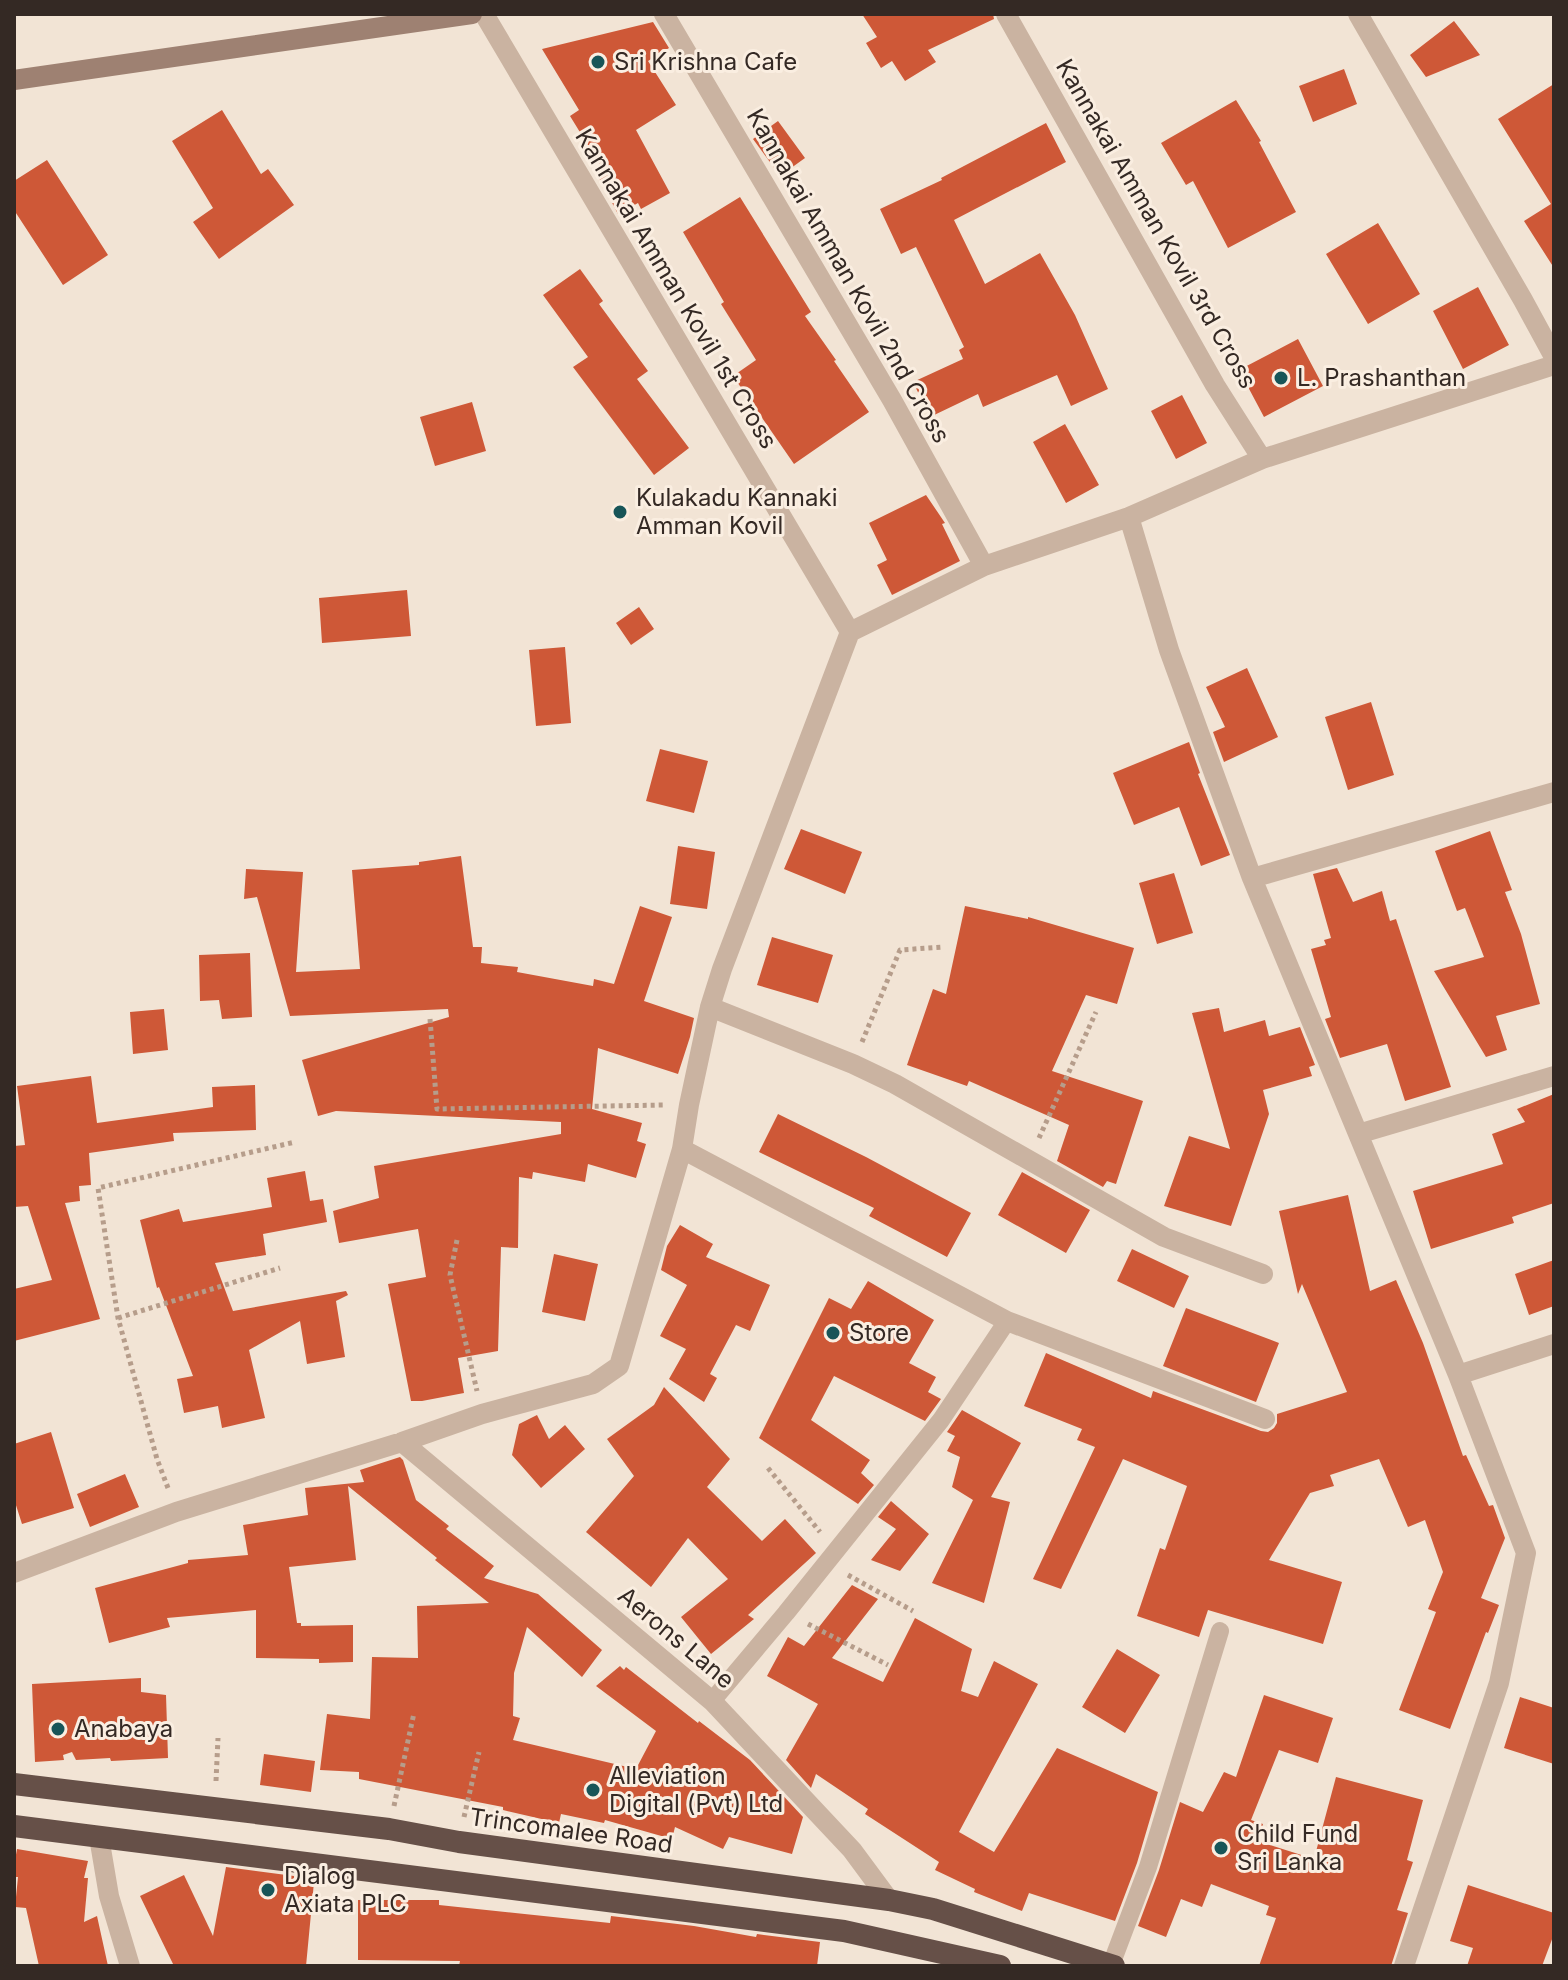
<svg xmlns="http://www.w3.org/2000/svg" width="1568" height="1980" font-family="Inter,sans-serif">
  <rect width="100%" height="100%" fill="#f2e4d5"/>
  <!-- building -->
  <path fill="#ce5837" d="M862,14h131l1,5 -66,31 8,12 -31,19 -13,-20 -11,7 -15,-25 11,-6z
    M1454,21l26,34 -54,22 -16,-22z
    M653,22l16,26 -21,13 28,44 -40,25 34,63 -29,16 -3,-6 -20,11 -23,-43 7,-3 -32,-52 9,-6 -37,-61z
    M1344,69l13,35 -44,18 -14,-36z
    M1554,84v184l-30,-47 27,-17 -53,-85z
    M1236,100l25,41 -2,1 37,70 -68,36 -35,-67 -7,4 -25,-42z
    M222,110l39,64 7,-5 26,36 -75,54 -26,-37 20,-14 -41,-67z
    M778,121l27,37 -25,18 -27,-37z
    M1046,123l20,39 -112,58 31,64 55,-31 35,62 33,74 -37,17 -14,-31 -74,32 -5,-13 -48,23 -17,-35 50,-23 -4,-9 5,-3 -48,-100 -15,7 -21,-45 62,-29 -1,-2z
    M47,160l61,95 -45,30 -49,-75v-29z
    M740,197l71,115 -6,4 31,44 -2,1 35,51 -75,52 -61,-88 23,-16 -35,-56 3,-2 -41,-70z
    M1378,223l42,71 -52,30 -42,-70z
    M580,269l23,32 -4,3 49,67 -11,8 52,69 -35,27 -81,-108 15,-10 -45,-62z
    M1478,287l31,58 -46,24 -30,-58z
    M1298,339l25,47 -59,31 -25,-47z
    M1182,395l25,48 -31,16 -25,-48z
    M472,402l14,49 -51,15 -15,-49z
    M1065,424l34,61 -33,18 -33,-61z
    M926,495l19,28 -3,1 18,37 -68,34 -15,-30 10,-5 -18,-37z
    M407,590l4,46 -89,7 -3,-45z
    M639,607l15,22 -23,16 -15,-22z
    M565,647l6,76 -35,3 -7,-76z
    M1247,668l31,69 -54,25 -11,-30 12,-5 -19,-40z
    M1371,702l23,73 -46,15 -23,-73z
    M1189,742l11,31 -2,1 32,81 -29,11 -22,-59 -45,18 -21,-52z
    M660,749l48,12 -14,52 -48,-12z
    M801,829l61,23 -17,42 -61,-25z
    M1490,831l22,59 -7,2 16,42 19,70 -44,12 11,34 -21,7 -52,-86 50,-14 -19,-49 -8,3 -22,-60z
    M678,846l37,6 -8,57 -37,-5z
    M461,856l12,91h9l-1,16 37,4 -1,5 76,14 1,-7 20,5 26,-78 32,11 -28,84 50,17 -4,19 -12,37 -80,-26 -6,61 50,14 -5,18 9,3 -10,34 -48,-14 -3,18 -52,-10 -1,7 -13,-2 -1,71 -17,-1 -3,104 -40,7 6,35 -42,8h-11l-23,-117 38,-7 -8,-48 -79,14 -6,-32 46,-13 -5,-32 187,-32v-12l-225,-11 -18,5 -16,-56 147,-43 -1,-8 -158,7 -33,-119 -13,2 2,-30 57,3 -7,100 64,-3 -8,-99 67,-5v-3z
    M1337,868l16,34 29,-11 8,30 6,-2 55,168 -46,14 -18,-57 -47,14 -15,-39 6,-2 -20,-68 15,-4 -2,-5 7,-2 -18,-64z
    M1174,873l19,60 -36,11 -18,-61z
    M965,906l63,13v-2l106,31 -17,56 -31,-9 -34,76 91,30 -27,83 -9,-3 -4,6 -46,-26 12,-36 -100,-44 -2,5 -60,-21 26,-76 13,5z
    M772,937l61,18 -15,48 -61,-18z
    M250,953l2,64 -30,2 -3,-19 -19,1 -1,-46z
    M1219,1008l5,24 41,-12 4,16 31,-9 15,38 -6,2 3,9 -49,14 6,24 -38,112 -67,-20 25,-70 41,13 -38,-136z
    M164,1009l4,41 -35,4 -3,-42z
    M91,1076l6,47 116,-16 -1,-20 43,-2 1,45 -83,3 1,8 -85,12 2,32 -12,1 1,15 -15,2 35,116 -86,22v-52l38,-9 -24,-74 -14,1v-61l11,-1 -8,-59z
    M1554,1094v109l-42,14 2,6 -83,26 -18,-58 90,-27 -11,-30 33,-12 -8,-13z
    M778,1114l88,43 105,56 -24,44 -78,-41 5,-8 -115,-56z
    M305,1171l5,30 13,-2 4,23 -64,12 3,21 -51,8 18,48 113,-20 2,4 -12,6 9,56 -38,7 -7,-43 -51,29 16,68 -43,10 -4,-22 -34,7 -7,-34 16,-3 -34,-89 -2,1 -17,-68 39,-11 4,13 89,-15 -5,-29z
    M1022,1172l68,38 -24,43 -68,-38z
    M1348,1195l22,96 26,-11 27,63 40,113 3,-1 23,51 4,-1 12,33 -24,60 18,7 -11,28 -2,-1 -36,97 -51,-19 37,-98 -8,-3 15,-37 -18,-52 -17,7 -29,-68 -49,16 4,11 -24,7 -41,67 73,22 -19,62 -115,-34 -9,27 -62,-21 23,-68 5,2 22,-64 -64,-27 -62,130 -28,-10 62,-132 -18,-7 5,-11 -58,-23 22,-53 105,45 2,-7 108,40 7,1 6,-4 3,-5v-9l70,-22 -45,-108 -4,10 -19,-83z
    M680,1225l33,19 -7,13 64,28 -20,46 -14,-6 -26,49 7,4 -13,24 -35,-23 17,-30 -26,-13 27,-51 -26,-15 6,-24z
    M1132,1249l57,27 -15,32 -57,-27z
    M554,1254l44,10 -13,57 -43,-9z
    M1554,1260v46l-25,9 -14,-41z
    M868,1281l66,39 -25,43 27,14 -8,15 13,7 -16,22 -91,-45 -23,44 59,40 -9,13 13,12 -16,19 -99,-66 70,-140 22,11z
    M1186,1308l93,35 -23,59 -93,-36z
    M664,1387l66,72 -23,28 55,54 23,-22 31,34 -68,62 6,4 -43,35 -30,-37 47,-38 -40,-41 -37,49 -65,-55 48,-56 -27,-37 47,-34z
    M962,1410l59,33 -30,54 19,5 -26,101 -52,-20 41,-83 -21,-13 8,-30 -13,-6 8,-15 -8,-4z
    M537,1415l12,24 16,-14 20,24 -44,39 -29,-33 7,-31z
    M51,1432l23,76 -52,16 -8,-25v-55z
    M400,1457l3,3 13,40 33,26 -3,3 48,37 -10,12 54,16 64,56 -20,27 -55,-50 -13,46 -1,43 7,2 -7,22 123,29 20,-38 -60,-45 24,-20 4,4 2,-3 72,56 1,-2 51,39 53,57 -11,37 -63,-17 -6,12 -48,-22 -3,12 -67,-19 -1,3 -43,-9 -2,9 -56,-13v-3l-144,-28v-7l-39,-2 7,-56 43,5 2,-62 46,1 -1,-52 72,-3 -54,-43 2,-2 -89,-72 8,74 -67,7 8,56h4v3l52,-1v37l-34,1v-4l-63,-1v-48l-89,8 3,9 -61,16 -14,-55 93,-25v-3l60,-5 -5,-30 65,-10 -3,-27 59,-6 -4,-12z
    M125,1474l14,33 -49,20 -13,-33z
    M891,1501l38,33 -29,37 -29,-11 25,-31 -18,-12z
    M852,1585l26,14 -46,59 51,24 32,-64 57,31 -11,42 17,6 16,-36 44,23 -79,148 35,20 63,-104 101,44 -21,71 -22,58 -86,-28 -7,18 -48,-19 1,-3 -40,-19 4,-8 -74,-48 3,-5 -52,-35 -5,14 -25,-28 32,-56 -51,-28 21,-39 16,9z
    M1117,1649l43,26 -35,58 -43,-26z
    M141,1678v14l25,3 2,63 -57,3 -1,-3 -34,2 -4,-8 -9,3 1,5 -29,2 -3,-78z
    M1264,1695l69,23 -15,45 -39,-13 -28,70 12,4 -6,17 57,18 22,-82 87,23 -16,60 6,2 -16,48 11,3 -17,53h-132l17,-48 -10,-3 3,-9 -58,-22 -9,23 -21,-8 -15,38 -28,-11 21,-56 21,-68 23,10 21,-40 12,5z
    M1520,1697l34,11v56l-50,-16z
    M264,1754l51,7 -4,31 -51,-7z
    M17,1849l71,12 -4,17h4l-4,44 13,-6 11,50h-69l-13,-58 -11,-1 3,-30h-4v-11z
    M226,1867l68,9v2l20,4 -8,84h-132l-34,-70 44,-21 29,61z
    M1468,1885l86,28v21l-12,32h-75l6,-18 -23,-7z
    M358,1900h81v5l171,18 1,-7 83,10 62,11 1,-3 63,8 -3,24h-358l1,-5 -102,-1z"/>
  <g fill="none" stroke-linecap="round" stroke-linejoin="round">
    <!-- path -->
    <path stroke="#b69d8b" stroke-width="5" stroke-dasharray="4 4" stroke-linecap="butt" d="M430,1019l7,90 227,-4
      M862,1042l38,-92 43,-3
      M1039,1138l57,-126
      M457,1240l-7,35 27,116
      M118,1318l162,-50
      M768,1468l52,64
      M168,1488l-11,-29 -39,-141 -20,-130 197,-46
      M848,1575l65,36
      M808,1624l80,41
      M216,1781l2,-43
      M394,1806l20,-93
      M464,1817l15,-65"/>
    <!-- service -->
    <path stroke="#cab3a1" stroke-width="18" d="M712,1701l74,-88 155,-193 66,-99
      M1111,1965l37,-98 72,-236"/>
    <!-- minor -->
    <path stroke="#cab3a1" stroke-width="20" d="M484,14l366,618
      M664,14l228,386 92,166
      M1006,14l209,371 47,74
      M1358,14l165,286 31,57
      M1129,517l40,133 83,228 206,497 68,178 -27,130 -95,283
      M1252,878l302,-86
      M710,1007l143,57 42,20 269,153 99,37
      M1358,1134l196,-58
      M682,1149l325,172 258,98
      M1458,1375l96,-31
      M402,1442l310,259 140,149 37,50
      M14,1573l162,-61 226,-70 80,-28 111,-30 26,-18 63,-217 7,-44 21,-98 12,-38 128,-337 134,-66 145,-49 133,-58 292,-94
      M99,1837l10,59 21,70"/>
    <!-- secondary -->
    <path stroke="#9e8172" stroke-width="20" d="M14,80l458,-66"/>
    <!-- trunk -->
    <path stroke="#665048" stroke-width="22" d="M14,1784l375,45 70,13 430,58 44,9 181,57
      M14,1826l830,105 156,35"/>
  </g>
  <!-- markers -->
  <g fill="#185558" stroke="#faeee1" stroke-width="3">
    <circle cx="598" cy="62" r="8"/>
    <circle cx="1281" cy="378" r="8"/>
    <circle cx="620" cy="512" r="8"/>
    <circle cx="833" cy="1333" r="8"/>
    <circle cx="58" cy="1729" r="8"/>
    <circle cx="593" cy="1790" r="8"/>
    <circle cx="1221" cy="1848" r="8"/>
    <circle cx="268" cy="1890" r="8"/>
  </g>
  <g text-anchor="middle" stroke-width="6" stroke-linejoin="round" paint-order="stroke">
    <!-- poi labels -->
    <g font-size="24" fill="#342924" stroke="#faeee1" text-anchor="start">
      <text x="614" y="70">Sri Krishna Cafe</text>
      <text x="1297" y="386">L. Prashanthan</text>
      <text x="636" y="506">Kulakadu Kannaki<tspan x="636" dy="28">Amman Kovil</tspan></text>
      <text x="849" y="1341">Store</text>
      <text x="74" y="1737">Anabaya</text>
      <text x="609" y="1784">Alleviation<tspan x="609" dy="28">Digital (Pvt) Ltd</tspan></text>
      <text x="1237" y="1842">Child Fund<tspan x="1237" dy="28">Sri Lanka</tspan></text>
      <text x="284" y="1884">Dialog<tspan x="284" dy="28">Axiata PLC</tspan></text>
    </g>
    <!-- street labels -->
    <g font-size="24" fill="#342924" stroke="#faeee1">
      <text transform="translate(1156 224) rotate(60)" y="8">Kannakai Amman Kovil 3rd Cross</text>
      <text transform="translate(848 276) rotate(60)" y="8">Kannakai Amman Kovil 2nd Cross</text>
      <text transform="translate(676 289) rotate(59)" y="8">Kannakai Amman Kovil 1st Cross</text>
      <text transform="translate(676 1638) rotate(40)" y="8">Aerons Lane</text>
      <text transform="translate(571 1831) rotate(8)" y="8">Trincomalee Road</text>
    </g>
  </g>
  <!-- border -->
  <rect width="1568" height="1980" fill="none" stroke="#342924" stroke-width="32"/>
</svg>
